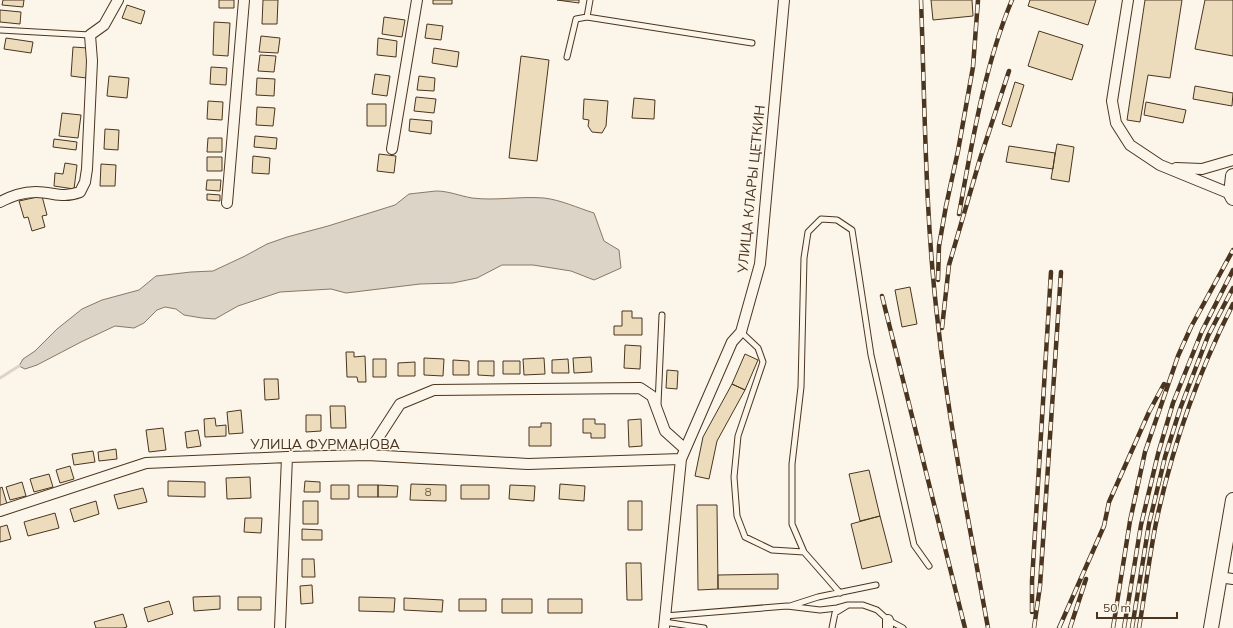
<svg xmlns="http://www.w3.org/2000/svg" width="1233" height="628" font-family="Mulish,sans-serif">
  <rect width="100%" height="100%" fill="#fbf6e9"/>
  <!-- water -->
  <path fill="#dcd4c6" stroke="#887966" d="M436,191c13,0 24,5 36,7 24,3 48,-2 72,0 17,2 34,10 50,15l10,28 15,9 2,18 -27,12 -23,-9 -38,-6h-31l-25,13 -24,5 -33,1 -74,9 -15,-4 -51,3 -42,14 -23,13 -13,-1 -18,-3 -8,-6 -11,-2 -8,3 -13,13 -10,5 -19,-2 -34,16 -44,23 -12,4 -6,-3 4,-7 12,-8 22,-22 25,-20 20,-9 37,-10 17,-14 35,-4 22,-1 32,-15 22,-12 20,-7 41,-11 67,-21 14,-11z"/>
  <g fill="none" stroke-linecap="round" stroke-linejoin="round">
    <!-- stream -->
    <path stroke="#dcd4c6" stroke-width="3" d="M0,378l19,-12"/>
  </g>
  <!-- building -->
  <path fill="#ecdcbc" stroke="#4a3520" d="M3,0h21l-1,7 -21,-2z
    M219,0h15v8h-15z
    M263,0h15l-1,24h-15z
    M433,0h19v4h-19z
    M557,0h22v3z
    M931,0h41l1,16 -40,4z
    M1030,0h66l-8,25 -60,-19z
    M1145,0h37l-12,78 -22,-3 -8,47 -13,-2z
    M1205,0h28v56l-38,-7z
    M127,5l18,6 -4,13 -19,-6z
    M0,10l21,2 -1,12 -20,-2z
    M384,17l21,3 -3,17 -20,-3z
    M214,22l16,1 -2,33 -15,-1z
    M427,24l16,2 -2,14 -16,-2z
    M1039,31l44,14 -11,35 -44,-14z
    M261,36l19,2 -2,15 -19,-1z
    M6,38l27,4 -2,11 -27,-4z
    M378,38l19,3 -1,16 -19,-2z
    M73,47l15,1 -2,30 -15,-2z
    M434,48l25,4 -2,15 -25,-4z
    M260,55l16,1 -2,16 -16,-1z
    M521,56l28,4 -12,101 -28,-3z
    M211,67l16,1 -1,17 -16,-1z
    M375,74l15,2 -3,20 -15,-2z
    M109,76l20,2 -2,20 -20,-2z
    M419,76l16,2 -1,13 -17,-1z
    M257,78l18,1 -1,17 -18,-1z
    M1015,82l9,3 -13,42 -9,-3z
    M1195,86l38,7 -1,13 -39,-7z
    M416,97l20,2 -2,14 -20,-2z
    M634,98l21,2 -1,19 -22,-1z
    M584,99l24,2 -2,25 -4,7 -10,-1 -4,-6 1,-6 -6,-1z
    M208,101l15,1 -1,18 -15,-1z
    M1146,102l40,8 -3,13 -39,-8z
    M367,104h19v22h-19z
    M257,107l18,1 -2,18 -17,-1z
    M62,113l19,2 -3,23 -19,-2z
    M410,119l22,2 -1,13 -22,-3z
    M105,129l14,1 -1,20 -14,-1z
    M255,136l22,2 -1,11 -22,-2z
    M208,138h14v14h-15z
    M54,139l23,3 -1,8 -23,-3z
    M1057,144l17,3 -5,35 -18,-3z
    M1009,146l46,7 -2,16 -47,-7z
    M379,154l17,2 -2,17 -17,-2z
    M253,156l17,2 -1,16 -17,-1z
    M207,157h15v14h-15z
    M65,163l12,2 -3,24 -20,-3 1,-13 8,1z
    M101,164l15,1 -1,21h-15z
    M207,180h14l-1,11 -14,-1z
    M207,194l13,1v6l-13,-1z
    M42,196l5,19 -5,1 3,11 -13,4 -4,-14 -4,1 -5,-17z
    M910,287l7,37 -15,3 -7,-37z
    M622,311h10v7h10v17h-28v-9h8z
    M625,345l16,1 -1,23 -16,-1z
    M346,352h8v5l11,-1 1,26h-8l-1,-5h-10z
    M745,354l13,6 -13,30 -13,-6z
    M591,357l1,15 -18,1 -1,-15z
    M424,358l20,1 -1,17 -19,-1z
    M544,358l1,16 -21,1 -1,-16z
    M373,359h13v18h-13z
    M568,359l1,14h-17v-13z
    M453,360l16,1v14h-16z
    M478,361h16v15l-16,-1z
    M503,361h17v13h-17z
    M415,362v14h-17v-13z
    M667,370l11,1 -1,18 -11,-1z
    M264,379h14l1,20 -14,1z
    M732,384l13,6 -28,51 -8,38 -14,-3 8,-39z
    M330,406h15l1,22h-15z
    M241,410l2,23 -14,1 -2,-22z
    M306,415h15v16l-15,1z
    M215,418l1,8 10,-1v11l-21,1 -1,-18z
    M583,419h12v5h10v14h-14v-5h-8z
    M641,419l1,27 -13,1 -1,-27z
    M541,423h10v23h-22v-19h12z
    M163,428l3,22 -17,2 -3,-22z
    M198,430l3,16 -14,2 -2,-16z
    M116,449l1,10 -18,2 -1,-9z
    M93,451l2,11 -21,3 -2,-11z
    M70,466l4,13 -14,4 -4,-13z
    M869,470l11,46 -20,5 -11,-47z
    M49,474l4,13 -19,5 -4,-13z
    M250,477l1,21 -24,1 -1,-21z
    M168,481l37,1v15l-37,-1z
    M305,481l15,1v10h-16z
    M22,482l4,14 -16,4 -4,-13z
    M411,484l35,1v16l-36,-1z
    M560,484l25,2 -1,15 -25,-2z
    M331,485h18v14h-18z
    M358,485h20v12h-20z
    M378,485l20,1 -1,11h-19z
    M461,485h28v14h-28z
    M510,485l25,1 -1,15 -25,-2z
    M2,487l5,17 -7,2v-18z
    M143,488l4,14 -29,7 -4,-14z
    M96,501l3,13 -25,8 -4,-13z
    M303,501h15v23h-15z
    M628,501h14v29h-14z
    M697,505h20l1,84 -20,1z
    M55,513l4,15 -31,8 -4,-14z
    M880,516l12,46 -30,7 -11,-45z
    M245,518h17l-1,15 -17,-1z
    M7,525l4,14 -11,3v-15z
    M302,529l20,1v10h-20z
    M302,559h12l1,18h-13z
    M626,563h15l1,37h-15z
    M778,574v15h-60v-14z
    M312,585l1,18 -12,1 -1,-18z
    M220,596v13l-26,2 -1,-14z
    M238,597h23v13h-23z
    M359,597l36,1 -1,14 -35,-1z
    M404,598l39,2 -1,12 -38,-2z
    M459,599h27v12h-27z
    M502,599h30v14h-30z
    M548,599h34v14h-34z
    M169,601l4,13 -25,8 -4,-14z
    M123,614l4,13 -4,1h-27l-2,-6z"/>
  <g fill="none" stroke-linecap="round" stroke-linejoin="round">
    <defs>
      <path id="lane" d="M587,17l165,26
        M0,30l90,5
        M567,57l9,-38 11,-2 3,-17
        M741,332l17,16 5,14 -25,74 -4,41 3,39 8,21 27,13 32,2
        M658,404l4,-89
        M840,593l-36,-41 -12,-28v-60l9,-77 3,-129 4,-26 13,-13 16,1 15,10 19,125 43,190 15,21
        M790,606l28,-9 58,-12
        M665,616l122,-10 33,4 17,-2 11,-3
        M664,622l40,6
        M832,628l3,-15 13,-8h15l14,5 11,10 15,8"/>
      <path id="street" d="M1128,0l-16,101 4,22 14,22 30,20 71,29
        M392,149l25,-149
        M1176,168l26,1 31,-9
        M0,202c12,-6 22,-10 36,-10 18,0 25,7 44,0l5,-10 2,-13 5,-108 -2,-26 14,-10 14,-25
        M227,203l17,-203
        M367,455l33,-51 34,-14 206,-2 12,8 13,35 20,18
        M0,511l146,-48 141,-6 80,-2 161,9 153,-5
        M1219,577l14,2
        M888,620v8
        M280,628l7,-171
        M664,628l17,-169 51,-117 9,-10 19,-68 24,-264"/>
      <path id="secondary" d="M1233,176l-2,18 2,4
        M1211,628l22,-128"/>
    </defs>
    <!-- lane casing -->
    <use href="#lane" stroke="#4a3520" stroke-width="7"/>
    <!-- street casing -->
    <use href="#street" stroke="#4a3520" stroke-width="12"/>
    <!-- secondary casing -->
    <use href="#secondary" stroke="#4a3520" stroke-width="16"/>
    <!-- lane -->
    <use href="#lane" stroke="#fbf6e9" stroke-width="5"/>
    <!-- street -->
    <use href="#street" stroke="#fbf6e9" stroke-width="10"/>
    <!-- secondary -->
    <use href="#secondary" stroke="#fbf6e9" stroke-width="14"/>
    <defs>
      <path id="rail" d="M921,0c4,108 4,217 17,324 11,102 32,203 50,304
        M959,214c13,-71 25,-147 53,-214
        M938,280l1,-34 7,-40 12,-55 15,-84 5,-67
        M882,296l83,332
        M942,328l7,-63 31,-106 29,-88
        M1032,612v-31l19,-309
        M1034,628l6,-42 21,-314
        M1059,628l45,-102 5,-24 40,-90 15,-28
        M1070,628l16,-49
        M1113,628l17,-107 15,-69 33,-96 13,-29 42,-77
        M1124,628l17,-103 17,-71 15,-51 29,-72 31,-61
        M1132,628l17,-104 16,-67 15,-48 28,-73 25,-48
        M1139,628c6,-35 10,-70 17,-105 16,-76 42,-150 77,-219"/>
    </defs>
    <!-- rail casing -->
    <use href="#rail" stroke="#4a3520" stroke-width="4.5"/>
    <!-- rail -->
    <use href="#rail" stroke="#fbf6e9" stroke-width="3" stroke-dasharray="9" stroke-linecap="butt"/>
  </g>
  <g text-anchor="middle" stroke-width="3" stroke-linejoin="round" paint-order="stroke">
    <!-- number labels -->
    <g font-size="12" fill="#725f47">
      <text x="428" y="496">8</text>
    </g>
    <!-- street labels -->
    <g font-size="14" fill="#4a3520" stroke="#fbf6e9">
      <text transform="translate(751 189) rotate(-84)" y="5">УЛИЦА КЛАРЫ ЦЕТКИН</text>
      <text x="325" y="449">УЛИЦА ФУРМАНОВА</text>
    </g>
  </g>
  <!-- scale -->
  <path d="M1097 612v6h80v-6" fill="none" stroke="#4a3520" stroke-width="2"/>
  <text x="1103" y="612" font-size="12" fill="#4a3520" stroke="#fbf6e9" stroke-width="3" paint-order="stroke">50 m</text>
</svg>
